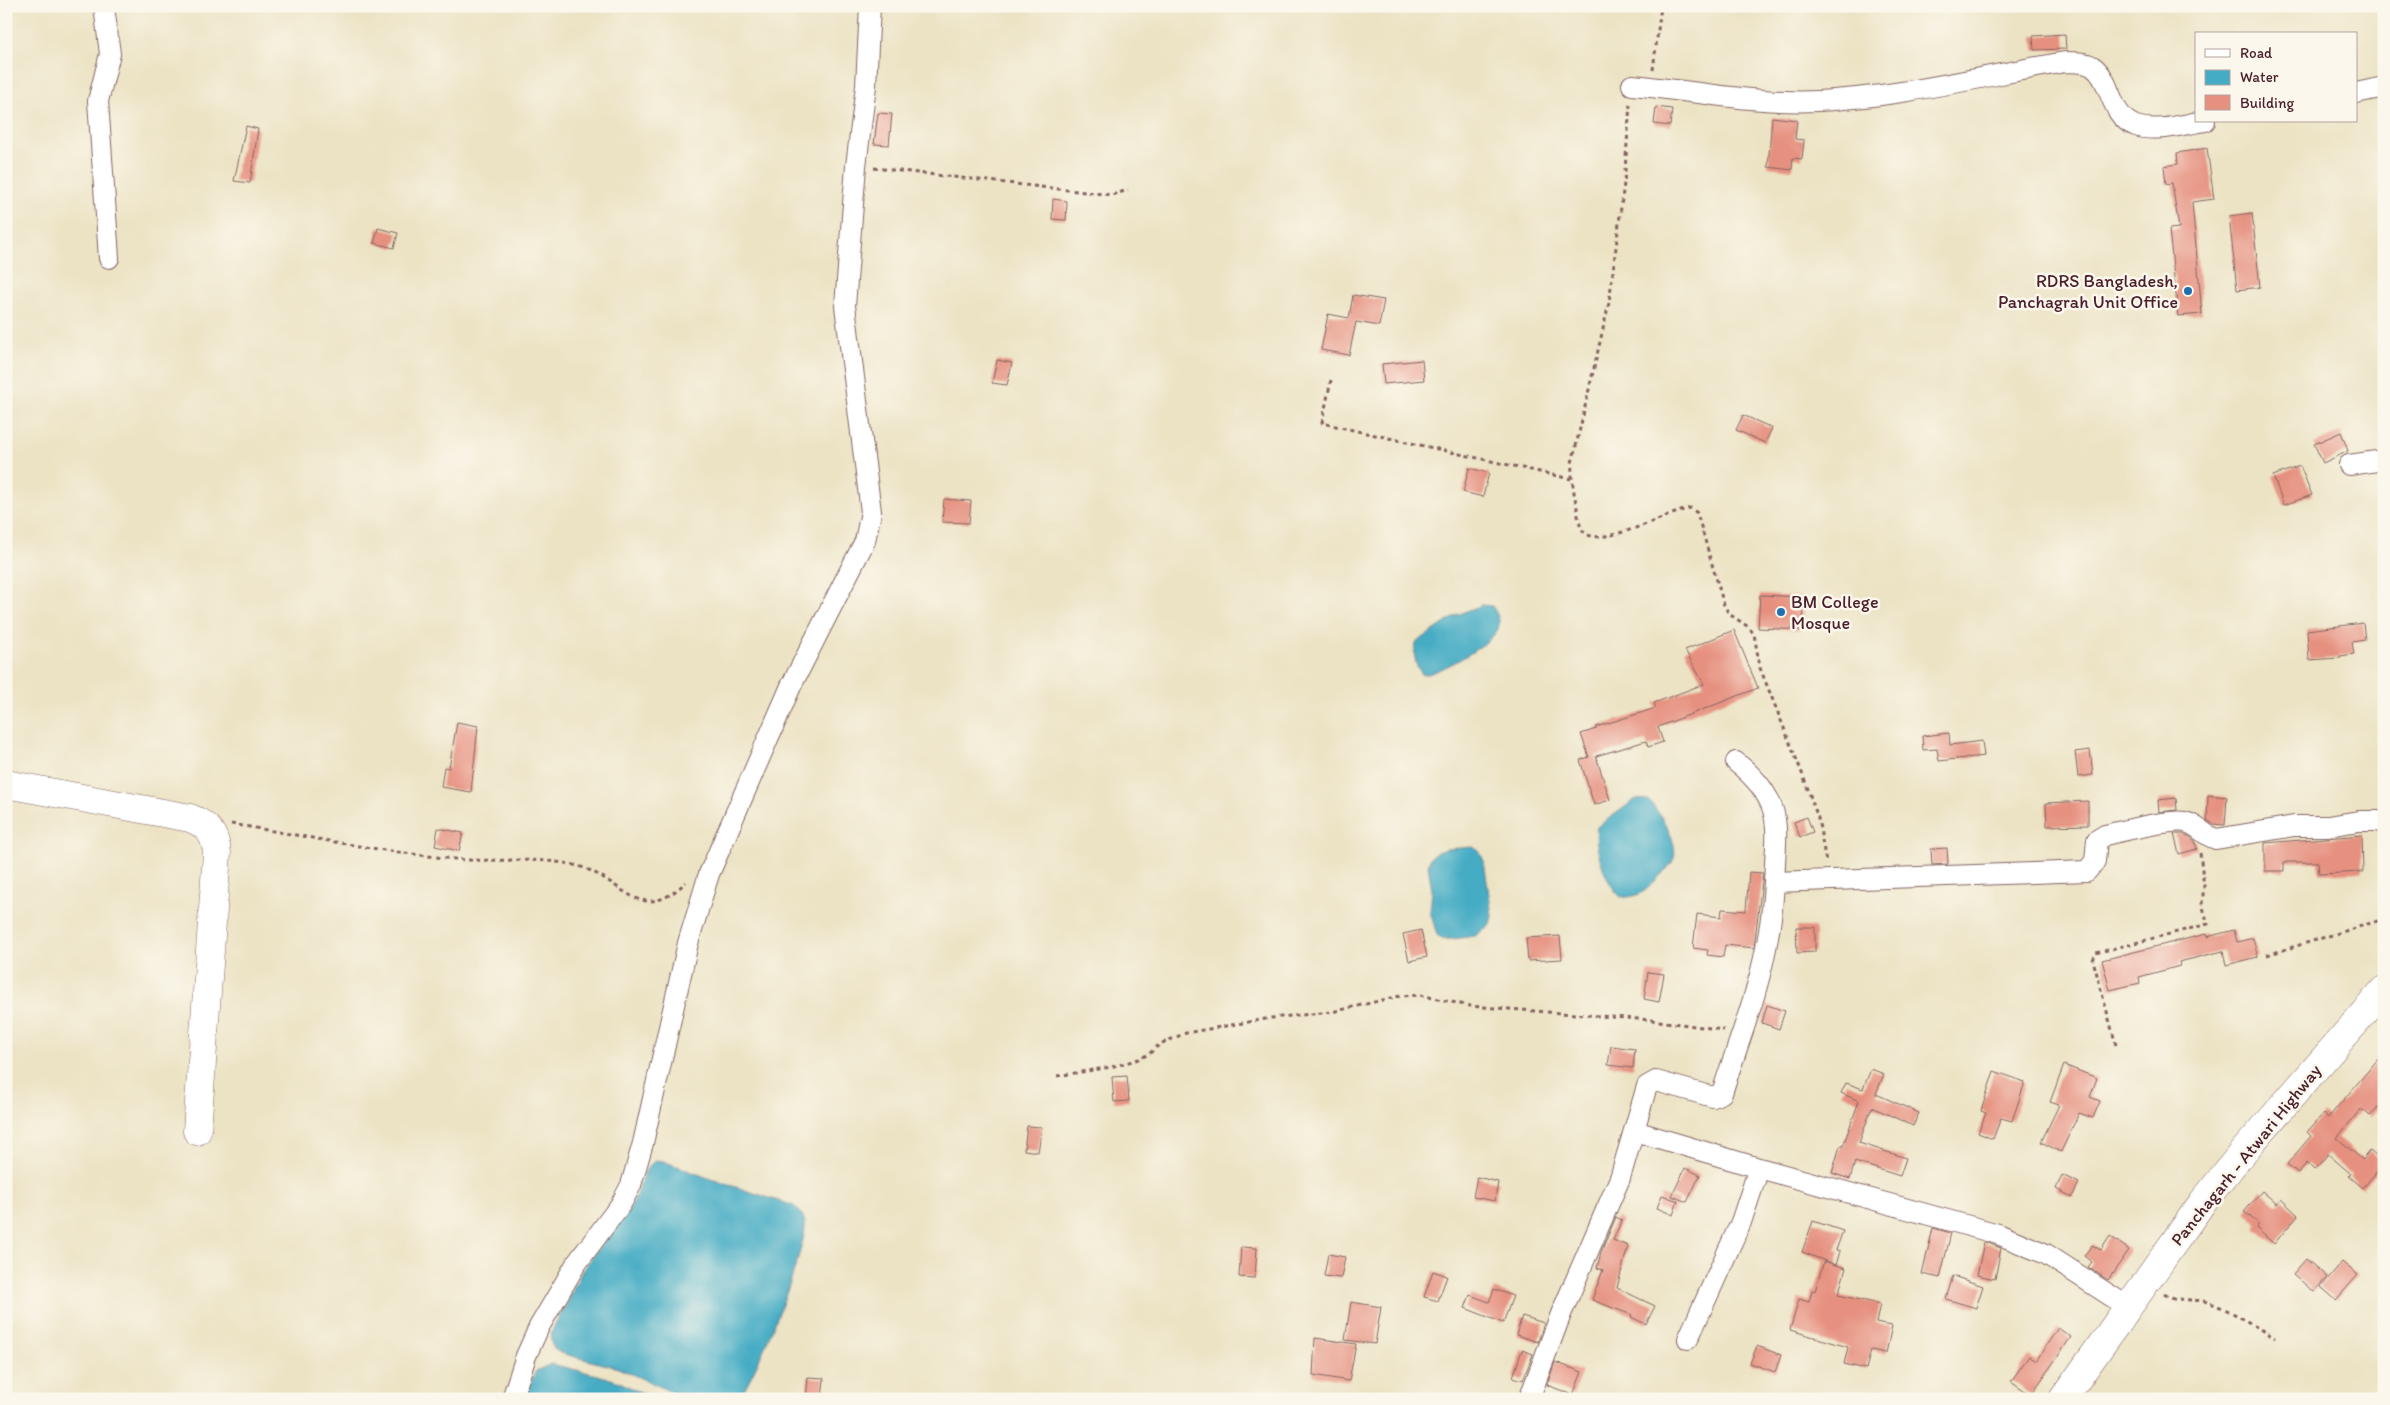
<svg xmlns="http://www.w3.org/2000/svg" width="2390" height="1405" font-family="Itim,sans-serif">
  <rect width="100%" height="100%" fill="#fbf7ec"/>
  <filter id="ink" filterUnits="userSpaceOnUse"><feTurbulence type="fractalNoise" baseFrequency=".02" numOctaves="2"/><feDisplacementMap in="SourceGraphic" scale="10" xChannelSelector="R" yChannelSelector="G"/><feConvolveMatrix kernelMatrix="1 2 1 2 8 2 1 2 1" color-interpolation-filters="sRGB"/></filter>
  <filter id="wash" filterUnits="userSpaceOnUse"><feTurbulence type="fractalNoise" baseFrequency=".0096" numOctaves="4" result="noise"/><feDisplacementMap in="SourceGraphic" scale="20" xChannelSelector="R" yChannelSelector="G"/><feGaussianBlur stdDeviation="1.12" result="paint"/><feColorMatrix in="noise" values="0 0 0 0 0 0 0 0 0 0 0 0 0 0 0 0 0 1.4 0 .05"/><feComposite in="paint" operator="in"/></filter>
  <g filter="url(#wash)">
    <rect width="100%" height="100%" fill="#ece3c4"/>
    <!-- water -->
    <path fill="#44acc4" stroke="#476678" d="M1482,605l10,1c5,7 10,16 5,25 -10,15 -57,42 -74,44 -8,-8 -11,-23 -6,-33l40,-27z
      M1636,799l12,1c11,11 31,42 26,58 -3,9 -14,17 -20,24 -10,11 -18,16 -33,15 -15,-12 -28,-51 -24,-70z
      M1473,847l6,4 5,10 8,55 -2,9 -15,11 -22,3h-10l-6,-4 -7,-24 2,-20 -4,-26 2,-7 7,-6 9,-3z
      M656,1160l7,1 48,18 83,27c6,5 11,11 11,20 -1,30 -48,148 -67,173h-50l-70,-31 -58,-15c-20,-11 -2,-33 5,-46 8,-14 12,-29 21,-42 13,-19 29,-36 43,-55 11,-15 9,-38 27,-50z
      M551,1364l47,11 22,7 21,11 22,6h-140l13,-28z
      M1881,1389l23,2 2,8h-31z"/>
    <g id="blocks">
      <!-- building -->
      <path fill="#e69180" d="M2065,34l1,15 -32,1 -1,-14z
        M1656,107l16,2 -2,17 -16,-2z
        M878,113l14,1 -3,31 -15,-1z
        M1772,117l25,3 -2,19 9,1 -2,19 -9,-1 -1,12 -24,-3z
        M246,126l12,3 -8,54 -16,-2z
        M2207,148l7,51 -22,3 10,112 -24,2 -9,-87 10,-1 -7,-45 -6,1 -2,-18 14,-2 -1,-11z
        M1053,199l14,2 -1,19 -14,-1z
        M2252,213l8,74 -23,3 -8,-74z
        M378,228l20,5 -4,15 -20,-5z
        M1353,295l31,5 -5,26 -23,-4 -7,33 -28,-5 7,-36 21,4z
        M997,360l15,3 -5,22 -15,-2z
        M1422,360l2,20 -40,4 -2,-20z
        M1743,415l29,13 -7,15 -29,-13z
        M2341,432l7,19 -25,12 -9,-19z
        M2300,466l12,29 -28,10 -11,-29z
        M1469,468l20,5 -6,24 -20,-5z
        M944,499l27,2 -2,22 -27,-1z
        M1760,595l44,2 -1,33 -45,-2z
        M2363,623l2,17 -13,2 2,12 -14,2v2l-31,2 -2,-30z
        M1734,630l24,58 -100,39 5,15 -15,5 -2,-6 -50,15 14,44 -16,5 -14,-45 9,-3 -8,-23 15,-5v-2l60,-19 -2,-5 50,-19 -19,-34z
        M457,722l21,4 -7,66 -30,-5 3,-20 5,1z
        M1949,733l1,12 32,-4 2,15 -45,5 -2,-12 -14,1 -1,-14z
        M2090,750l3,25 -15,2 -3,-25z
        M2208,795l19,2 -2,28 -12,-1 -6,-4z
        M2176,798l1,12 -18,2 -1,-12z
        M2088,801v24l-41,1 -1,-23z
        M1807,817l6,15 -13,5 -6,-15z
        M438,828l25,5 -4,18 -24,-5z
        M2174,834h9l7,3 5,4 2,8 -18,5z
        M2362,835l1,37 -44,2 -1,-12h-34v9h-19v-28z
        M1947,848l1,16 -16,1 -1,-16z
        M1749,872l14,1 -9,75 -29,-3 -2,12 -16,-2 1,-5 -15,-2 4,-34 24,3 1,-8 24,2z
        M1796,927h19v25l-18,1z
        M1421,930l6,27 -18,4 -6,-27z
        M2234,930l3,12 16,-4 5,19 -32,8 -3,-14 -44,11 1,4 -41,11 1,6 -30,7 -8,-30 104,-26 1,3z
        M1560,936l2,23 -34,2 -2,-23z
        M1648,972l16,2 -5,28 -15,-3z
        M1767,1005l18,6 -6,18 -17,-6z
        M1611,1046l24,3 -2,19 -25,-3z
        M2384,1052v48l-14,16 -7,-6h-3l-23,28 26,22 7,-9 14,12 -21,25 -14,-12 2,-2 -23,-20 -14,16 -7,-7 -9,10 -11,-9 24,-28 -4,-4 16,-18 5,4z
        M2064,1065l33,13 -7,19 10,4 -7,17 -14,-5 -18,39 -20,-10 18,-37 -9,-3z
        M1871,1069l13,5 -8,20 43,19 -6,13 -41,-19 -13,36 47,15 -6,18 -45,-14 -5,17 -18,-6 8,-27h3l16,-45 -18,-8 5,-10 17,6z
        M1994,1071l31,11 -13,39 -11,-3 -8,21 -15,-6 8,-20 -5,-2z
        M1127,1076l2,25 -15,1 -2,-25z
        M1027,1126l15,1 -4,25 -14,-2z
        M1685,1168l15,7 -13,27 -15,-6z
        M2062,1175l17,8 -7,14 -16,-8z
        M1477,1177l21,5 -3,19 -22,-4z
        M2262,1191l15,13 4,-5 17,16 -24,29 -18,-16 3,-4 -15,-12z
        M1662,1195l16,6 -5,14 -16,-7z
        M1616,1217l6,3 -9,20 15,6 -11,42 38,18 -9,18 -15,-7 1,-2 -40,-15 11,-30 -6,-2 4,-16z
        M1813,1221l30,10 -7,19 4,1 -4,14 -34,-13z
        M1933,1228l18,5 -11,45 -18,-4z
        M2110,1236l19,14 -21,30 -20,-13 4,-5 -8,-6 8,-11 9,5z
        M1984,1242l17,6 -6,31 -18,-4z
        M1241,1247l16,1 -2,30 -16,-1z
        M1328,1254l17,3 -4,21 -17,-2z
        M2306,1259l21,18 -13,15 -21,-18z
        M1824,1261l22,7 -8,27 42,9 -4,19 16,3 -6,27 -15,-3 -5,19 -22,-5 4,-17 -58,-17 9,-31 10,3 3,-12 3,1z
        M2342,1262l16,13 -22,25 -15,-13z
        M1433,1271l14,5 -9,25 -14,-4z
        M1953,1276l30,10 -7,22 -30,-9z
        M1494,1289l19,7 -10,27 -38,-15 5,-13 19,7z
        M1351,1302l30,5 -6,37 -30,-4z
        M1522,1316l22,7 -6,19 -22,-7z
        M2058,1328l13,9 -40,58 -20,-14 18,-25 7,5z
        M1315,1338l41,6 -7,37 -36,-6z
        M1757,1346l24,9 -6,17 -25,-9z
        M1522,1350l11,4 -10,26 -10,-3z
        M1555,1362l27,10 -9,23 -26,-10z
        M808,1377l16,1 -2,21h-16z"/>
    </g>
  </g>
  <g filter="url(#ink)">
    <use href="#blocks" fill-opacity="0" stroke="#836461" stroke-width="1"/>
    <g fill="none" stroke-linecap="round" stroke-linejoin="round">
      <defs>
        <path id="street" d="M104,6l6,48 -12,47 11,157
          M1632,85c62,6 124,19 186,16 82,-4 166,-25 247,-39 9,0 20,0 27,4 21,14 16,50 44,60 21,7 48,-2 69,-5
          M2356,93l28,-6
          M2349,465l35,-5
          M1774,882l313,-11 8,-10 2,-21 8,-5c19,-4 63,-16 80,-13 12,2 19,14 31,17l78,-13h34l31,-5h19l6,2
          M1635,1131l124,37 239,66 48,20 82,53
          M1688,1339l53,-117 18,-54
          M512,1399l14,-43 13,-29 37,-63 45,-60 10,-19 12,-42 45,-200 21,-69 82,-188 74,-145 6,-29 -26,-206 11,-140 10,-80 4,-80
          M1529,1399l32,-85 59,-136 27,-92 9,-5 57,16 9,-4c17,-53 39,-107 47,-162 4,-22 5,-45 6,-68 1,-17 3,-36 -2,-53 -6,-19 -22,-36 -37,-48"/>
        <path id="secondary" d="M6,784l184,34c18,7 25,16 27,35l-20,278
          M2063,1399l139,-196 40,-50 142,-163"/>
      </defs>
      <!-- street casing -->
      <use href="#street" stroke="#836461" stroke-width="22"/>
      <!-- secondary casing -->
      <use href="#secondary" stroke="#836461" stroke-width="29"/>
      <!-- path -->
      <path stroke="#836461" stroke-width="3" stroke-dasharray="4 4" stroke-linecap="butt" d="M1653,70l8,-64
        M1630,104l-6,79 -15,120 -37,160c-1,16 2,30 5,45 1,8 2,20 8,25 17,15 85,-21 106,-25l6,5 27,92 5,9 18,12 7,8 6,34 44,110 14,40 8,44
        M874,168l238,27 16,-5
        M1331,380l-9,43 249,56
        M231,824c75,12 149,28 225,35 38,4 92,-4 128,9 42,16 57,57 102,14
        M2267,955l117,-36
        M2116,1045l-23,-85 3,-7 112,-29 -6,-20 2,-18 -4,-33
        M1057,1076l54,-9 25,-7 13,-6 11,-10 26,-11 85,-15 61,-6 68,-16 20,-1 50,11 181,14 73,10
        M2164,1294c15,9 34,3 49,10 22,8 42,23 62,34"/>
      <!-- street -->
      <use href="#street" stroke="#fff" stroke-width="20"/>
      <!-- secondary -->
      <use href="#secondary" stroke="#fff" stroke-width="28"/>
    </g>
  </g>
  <!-- markers -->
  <g fill="#1f6fb2" stroke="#fbf7ec" stroke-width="2">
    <circle cx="2188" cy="291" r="5"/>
    <circle cx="1781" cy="612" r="5"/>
  </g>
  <g text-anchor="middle" stroke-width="5" stroke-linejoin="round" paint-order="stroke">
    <!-- poi labels -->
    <g font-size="18" fill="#4a1f2b" stroke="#fbf7ec" text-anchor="end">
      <text x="2178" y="287">RDRS Bangladesh,<tspan x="2178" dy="21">Panchagrah Unit Office</tspan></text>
      <text x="1791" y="608" text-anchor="start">BM College<tspan x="1791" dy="21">Mosque</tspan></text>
    </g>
    <!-- street labels -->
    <g font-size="18" fill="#4a1f2b" stroke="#fbf7ec">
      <text transform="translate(2246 1155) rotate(-51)" y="6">Panchagarh - Atwari Highway</text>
    </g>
  </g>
  <!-- margin -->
  <rect width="2390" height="1405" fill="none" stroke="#fbf7ec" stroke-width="25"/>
  <!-- legend -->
  <rect x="2195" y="32" width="162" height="90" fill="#fbf7ec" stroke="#b4a19f"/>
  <rect x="2205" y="49" width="25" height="8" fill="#ffffff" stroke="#b4a19f"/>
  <text x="2240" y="58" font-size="15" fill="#4a1f2b">Road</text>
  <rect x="2205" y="70" width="25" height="15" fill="#44acc4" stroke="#b4a19f"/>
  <text x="2240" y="82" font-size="15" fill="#4a1f2b">Water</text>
  <rect x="2205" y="95" width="25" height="15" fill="#e69180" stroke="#b4a19f"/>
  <text x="2240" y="108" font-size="15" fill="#4a1f2b">Building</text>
</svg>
